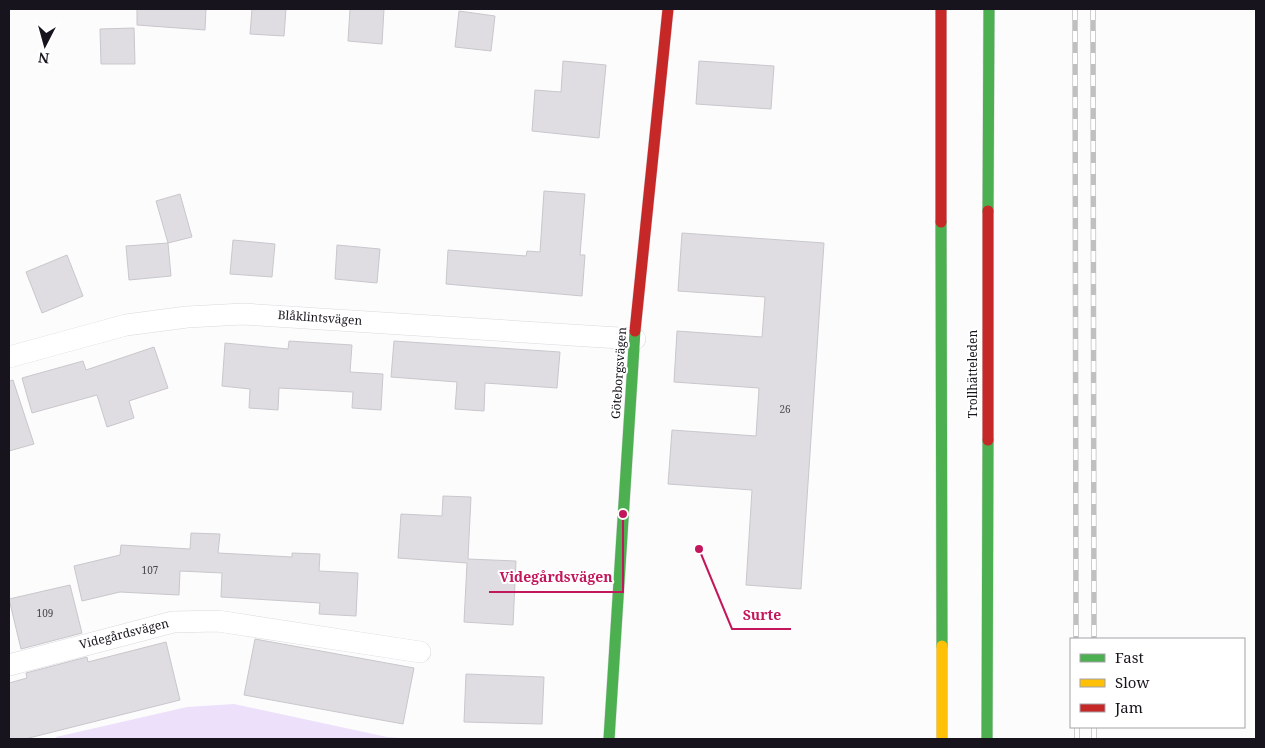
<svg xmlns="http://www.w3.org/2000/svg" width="1265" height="748" font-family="'Noto Serif',serif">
  <rect width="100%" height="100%" fill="#fcfcfc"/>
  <!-- green -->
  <path fill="#ede0fa" d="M234,704l153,33 28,2h-358l-1,-2 131,-30z"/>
  <!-- building -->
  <path fill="#dfdde1" stroke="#c9c7cc" d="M137,9h69l-1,21 -68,-5z
    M252,9h34l-2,27 -34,-2z
    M350,9h34l-2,35 -34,-3z
    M459,11l36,5 -4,35 -36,-4z
    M134,28l1,36h-34l-1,-35z
    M563,61l43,4 -7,73 -67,-7 3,-41 26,2z
    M699,61l75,5 -3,43 -75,-5z
    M544,191l41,3 -5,61h5l-3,41 -136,-12 2,-34 78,6 1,-5 13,1z
    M180,194l12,43 -24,6 -12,-42z
    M682,233l142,10 -23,346 -55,-4 6,-95 -84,-6 4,-54 84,6 3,-48 -85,-6 3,-51 85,6 3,-40 -87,-6z
    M233,240l42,4 -3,33 -42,-3z
    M168,243l3,33 -42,4 -3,-34z
    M337,245l43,4 -3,34 -42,-4z
    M67,255l16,41 -41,17 -16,-41z
    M289,341l63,4 -2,27 33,2 -2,36 -29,-2 1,-16 -74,-4 -1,22 -29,-2 1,-19 -28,-3 3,-43 63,6z
    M394,341l166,11 -3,36 -72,-5 -1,28 -29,-2 2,-27 -66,-5z
    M154,347l14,41 -39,13 5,17 -27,9 -10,-32 -65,18 -10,-35 61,-17 3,9z
    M13,380l21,64 -25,7v-70z
    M443,496l28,1 -3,62 48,2 -3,64 -49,-3 3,-59 -69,-5 3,-44 41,2z
    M191,533l29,1 -2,19 74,4v-4l28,1 -1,17 39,2 -2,43 -37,-2 1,-11 -99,-6 1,-24 -42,-2 -1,24 -59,-3 -38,9 -8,-35 46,-11 1,-10 69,4z
    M70,585l12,48 -61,16 -12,-50z
    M255,639l159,29 -11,56 -159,-29z
    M166,642l14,58 -155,39h-16v-56l18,-5 -1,-5 61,-16 1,5z
    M466,674l78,3 -2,47 -78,-2z"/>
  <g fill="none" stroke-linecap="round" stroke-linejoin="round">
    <defs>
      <path id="street" d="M9,357l117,-32 61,-8 56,-3 392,25
        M9,665l164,-43 45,-1 202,31"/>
      <path id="fast" d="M988,211l1,-202
        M941,222l1,424
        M609,739l26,-408
        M987,739l1,-299"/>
      <path id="slow" d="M942,646v93"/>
      <path id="jam" d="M941,9v213
        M635,331l33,-322
        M988,440v-229"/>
    </defs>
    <!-- street casing -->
    <use href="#street" stroke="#dbd8dd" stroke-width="22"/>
    <!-- fast casing -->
    <use href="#fast" stroke="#dbd8dd" stroke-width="12"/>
    <!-- slow casing -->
    <use href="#slow" stroke="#dbd8dd" stroke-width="12"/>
    <!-- jam casing -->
    <use href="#jam" stroke="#dbd8dd" stroke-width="12"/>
    <!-- street -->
    <use href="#street" stroke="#fff" stroke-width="21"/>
    <!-- fast -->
    <use href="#fast" stroke="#4caf50" stroke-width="11"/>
    <!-- slow -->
    <use href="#slow" stroke="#ffc107" stroke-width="11"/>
    <!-- jam -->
    <use href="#jam" stroke="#c62828" stroke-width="11"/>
    <defs>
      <path id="rail" d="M1075,9l1,630
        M1093,9l1,630
        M1077,727v12
        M1094,727v12"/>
    </defs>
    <!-- rail casing -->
    <use href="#rail" stroke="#c0c0c0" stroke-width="5.5"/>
    <!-- rail -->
    <use href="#rail" stroke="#fff" stroke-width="4" stroke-dasharray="11" stroke-linecap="butt"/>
  </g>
  <g text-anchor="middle" stroke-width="4" stroke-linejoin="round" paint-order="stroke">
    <!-- number labels -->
    <g font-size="10" fill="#4a464e">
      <text x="785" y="413">26</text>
      <text x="150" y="574">107</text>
      <text x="45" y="617">109</text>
    </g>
    <!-- street labels -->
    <g font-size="12" fill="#18141d" stroke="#fff">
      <text transform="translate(320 318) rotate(4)" y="4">Blåklintsvägen</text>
      <text transform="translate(619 373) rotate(-86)" y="4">Göteborgsvägen</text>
      <text transform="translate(973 374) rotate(-90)" y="4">Trollhätteleden</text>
      <text transform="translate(124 634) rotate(-14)" y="4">Videgårdsvägen</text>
    </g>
  </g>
  <!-- callouts -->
  <path fill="none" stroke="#c2185b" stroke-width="2" d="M623 514L623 592H489M699 549L732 629H791"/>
  <g fill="#c2185b" stroke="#fff" stroke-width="2">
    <circle cx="623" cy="514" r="5"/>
    <circle cx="699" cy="549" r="5"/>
  </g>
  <g font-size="14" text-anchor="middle" font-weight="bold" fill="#c2185b" stroke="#fff" stroke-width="4" stroke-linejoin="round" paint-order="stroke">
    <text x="556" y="582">Videgårdsvägen</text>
    <text x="762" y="620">Surte</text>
  </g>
  <!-- border -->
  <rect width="1265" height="748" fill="none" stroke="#18141d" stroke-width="20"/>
  <!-- legend -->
  <rect x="1070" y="638" width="175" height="90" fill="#ffffff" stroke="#a3a1a5"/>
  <rect x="1080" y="654" width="25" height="8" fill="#4caf50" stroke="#a3a1a5"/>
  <text x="1115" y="663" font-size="15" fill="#18141d">Fast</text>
  <rect x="1080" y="679" width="25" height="8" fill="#ffc107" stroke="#a3a1a5"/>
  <text x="1115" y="688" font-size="15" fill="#18141d">Slow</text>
  <rect x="1080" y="704" width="25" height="8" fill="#c62828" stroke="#a3a1a5"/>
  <text x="1115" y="713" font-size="15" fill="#18141d">Jam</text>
  <!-- north arrow -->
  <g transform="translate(45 45) rotate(186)" stroke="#ffffff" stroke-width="4" paint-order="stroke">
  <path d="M0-4L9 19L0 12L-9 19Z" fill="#18141d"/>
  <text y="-8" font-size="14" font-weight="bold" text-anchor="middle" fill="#18141d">N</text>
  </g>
</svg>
